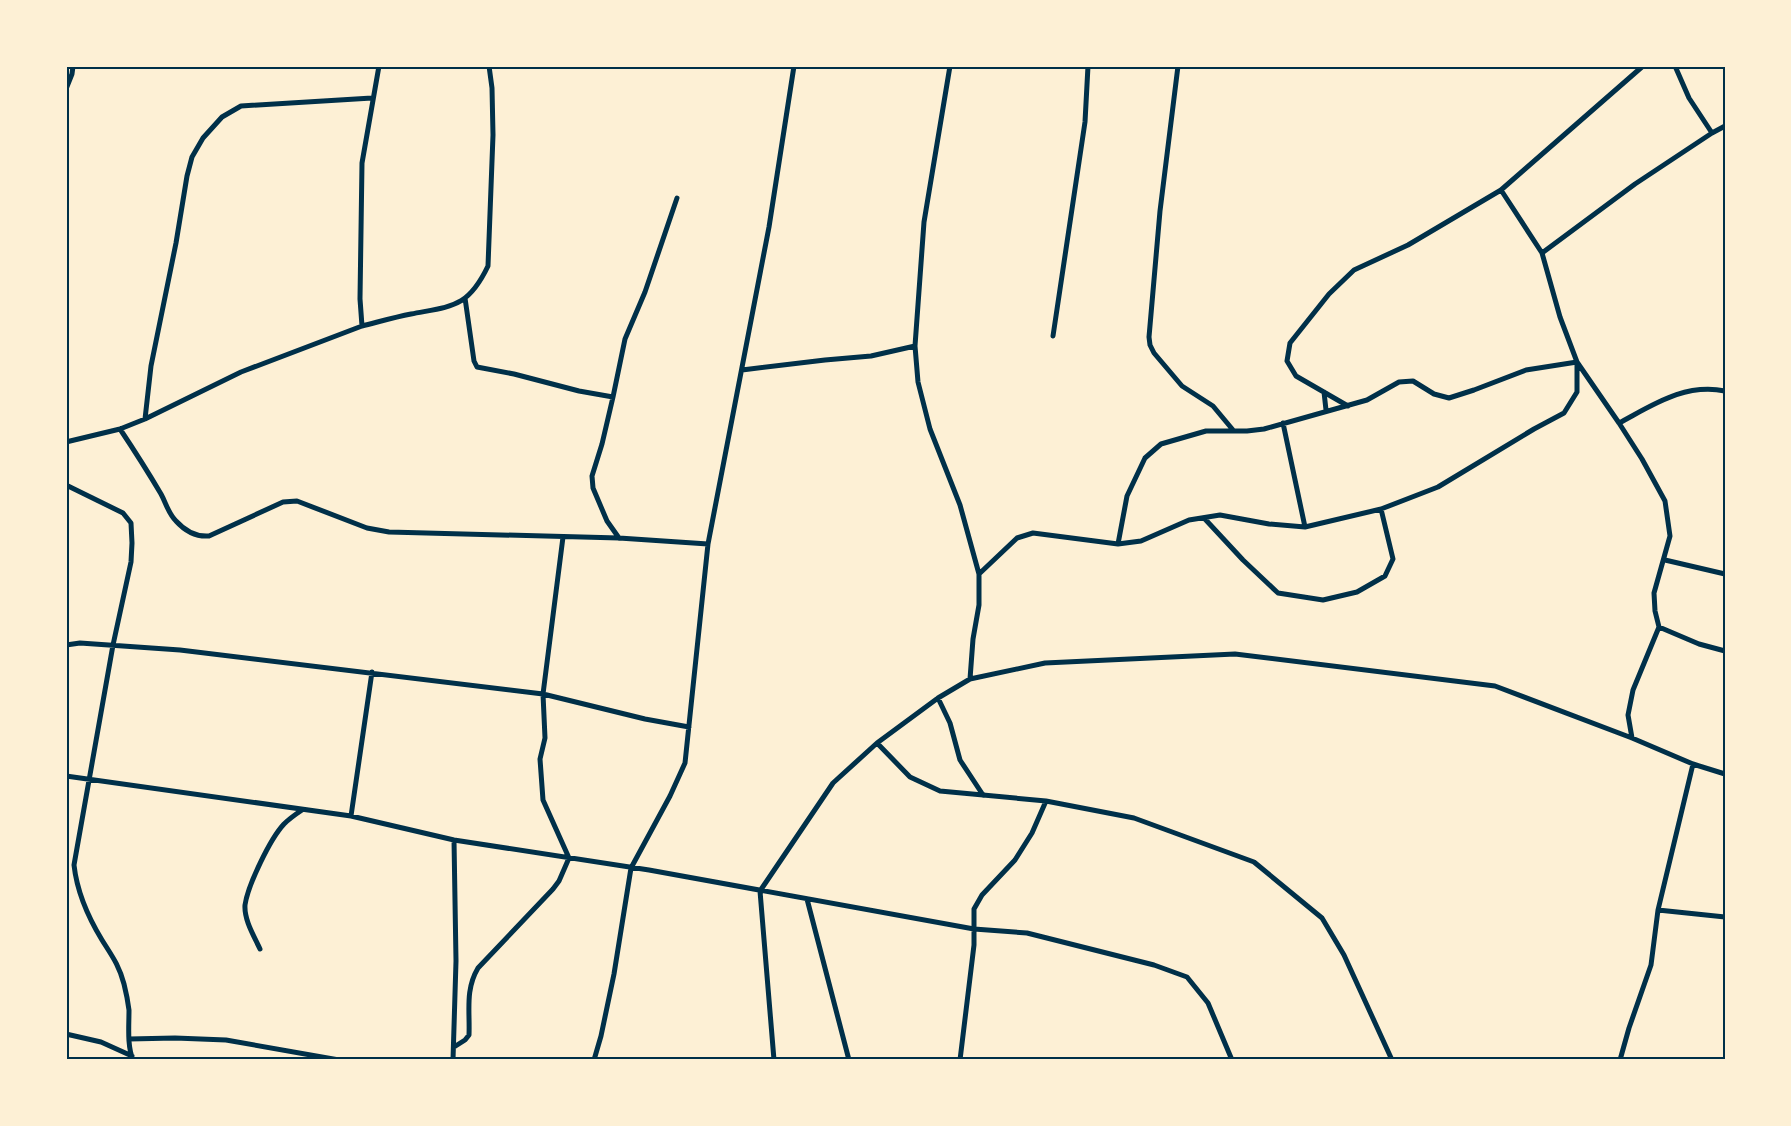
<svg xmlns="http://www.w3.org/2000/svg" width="1791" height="1126" font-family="'DejaVu Sans',sans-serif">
  <rect width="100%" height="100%" fill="#fdf0d5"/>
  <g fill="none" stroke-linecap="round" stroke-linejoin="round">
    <!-- minor -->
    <path stroke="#003049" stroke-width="5" d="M950,66l-26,156 -9,124 3,36 12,47 30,76 19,69v31l-6,34 -3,40
      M1178,66l-18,145 -11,126 1,8 4,8 28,33 31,20 20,24
      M1675,66l14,32 23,35
      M66,89l6,-15 1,-8
      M1542,253l93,-69 77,-51 13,-7
      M465,298l9,63 3,6 37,7 65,17 34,6 -11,47 -10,32 1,12 14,33 12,17
      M362,326c16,-4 33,-9 49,-12 41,-8 57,-6 77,-48l5,-131 -1,-47 -3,-22
      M1053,336l32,-214 3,-56
      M742,370l83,-10 46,-4 44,-10
      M1324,392l2,18
      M613,397l12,-58 20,-47 32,-94
      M1348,406l-52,-30 -9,-15 3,-18 39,-49 25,-24 54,-25 93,-55 142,-124
      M145,419l6,-53 25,-123 11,-67 5,-19 11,-19 19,-21 19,-11 131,-8
      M1283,423l22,104
      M1619,423c34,-18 65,-40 106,-32
      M120,429c14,21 28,43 41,65 5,9 7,19 15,27 9,10 20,16 33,15l74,-34 14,-1 70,27 22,4 230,6 89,6
      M66,442l54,-13 25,-10 96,-47 121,-46 -2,-27 2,-136 17,-97
      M66,485l57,28 8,10 1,20 -1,19 -18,83 -39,220c3,27 14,52 28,75 10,16 17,25 22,44 2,8 4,18 5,26 0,17 -2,35 4,50
      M1204,518l39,42 35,33 45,7 34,-8 28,-16 8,-17 -12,-50
      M1118,544l9,-48 18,-38 16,-14 45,-13h41l17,-2 103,-29 32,-18 14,-1 21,13 15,4 25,-8 52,-20 51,-8 42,61 23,36 23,42 5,35 -16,57 1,18 4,16 -26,63 -5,25 4,23
      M1665,560l60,14
      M979,574l38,-36 16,-5 85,11 23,-3 48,-21 31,-5 49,9 36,3 76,-18 57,-22 96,-58 30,-16 13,-21v-30l-17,-45 -18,-64 -41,-63
      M1659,627l40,17 26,7
      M66,645l14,-2 100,7 363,44 102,25 44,8
      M938,698l12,25 10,37 23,35
      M877,743l33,34 30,14 106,10 88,17 120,44 68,56 22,37 48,105
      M66,776l285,40 103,24 195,30 325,59 53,4 127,32 33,12 21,26 24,57
      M351,816l21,-144
      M807,899l42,161
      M1658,910l67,7
      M260,949c-6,-13 -16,-29 -15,-44 3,-20 25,-66 39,-81 5,-5 12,-10 18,-14
      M66,1034l35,8 31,14
      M129,1039l46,-1 51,2 113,20
      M454,1047l11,-7 4,-5c1,-24 -4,-45 9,-67l75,-79 6,-8 10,-23 -26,-58 -3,-41 5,-21 -2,-44 20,-157
      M453,1060l3,-99 -2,-121
      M594,1060l7,-24 13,-62 17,-106 39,-72 15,-33 23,-219 61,-317 25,-161
      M774,1060l-14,-169 73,-108 44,-40 61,-45 32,-19 75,-16 190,-9 260,32 137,52 61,26 32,10
      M960,1060l14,-115v-36l8,-14 33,-35 17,-27 14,-32
      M1620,1060l9,-32 22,-63 7,-55 35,-146"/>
  </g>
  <!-- border -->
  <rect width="1791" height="1126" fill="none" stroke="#fdf0d5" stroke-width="135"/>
  <rect x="68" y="68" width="1656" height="990" fill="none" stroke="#003049" stroke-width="2"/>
</svg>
